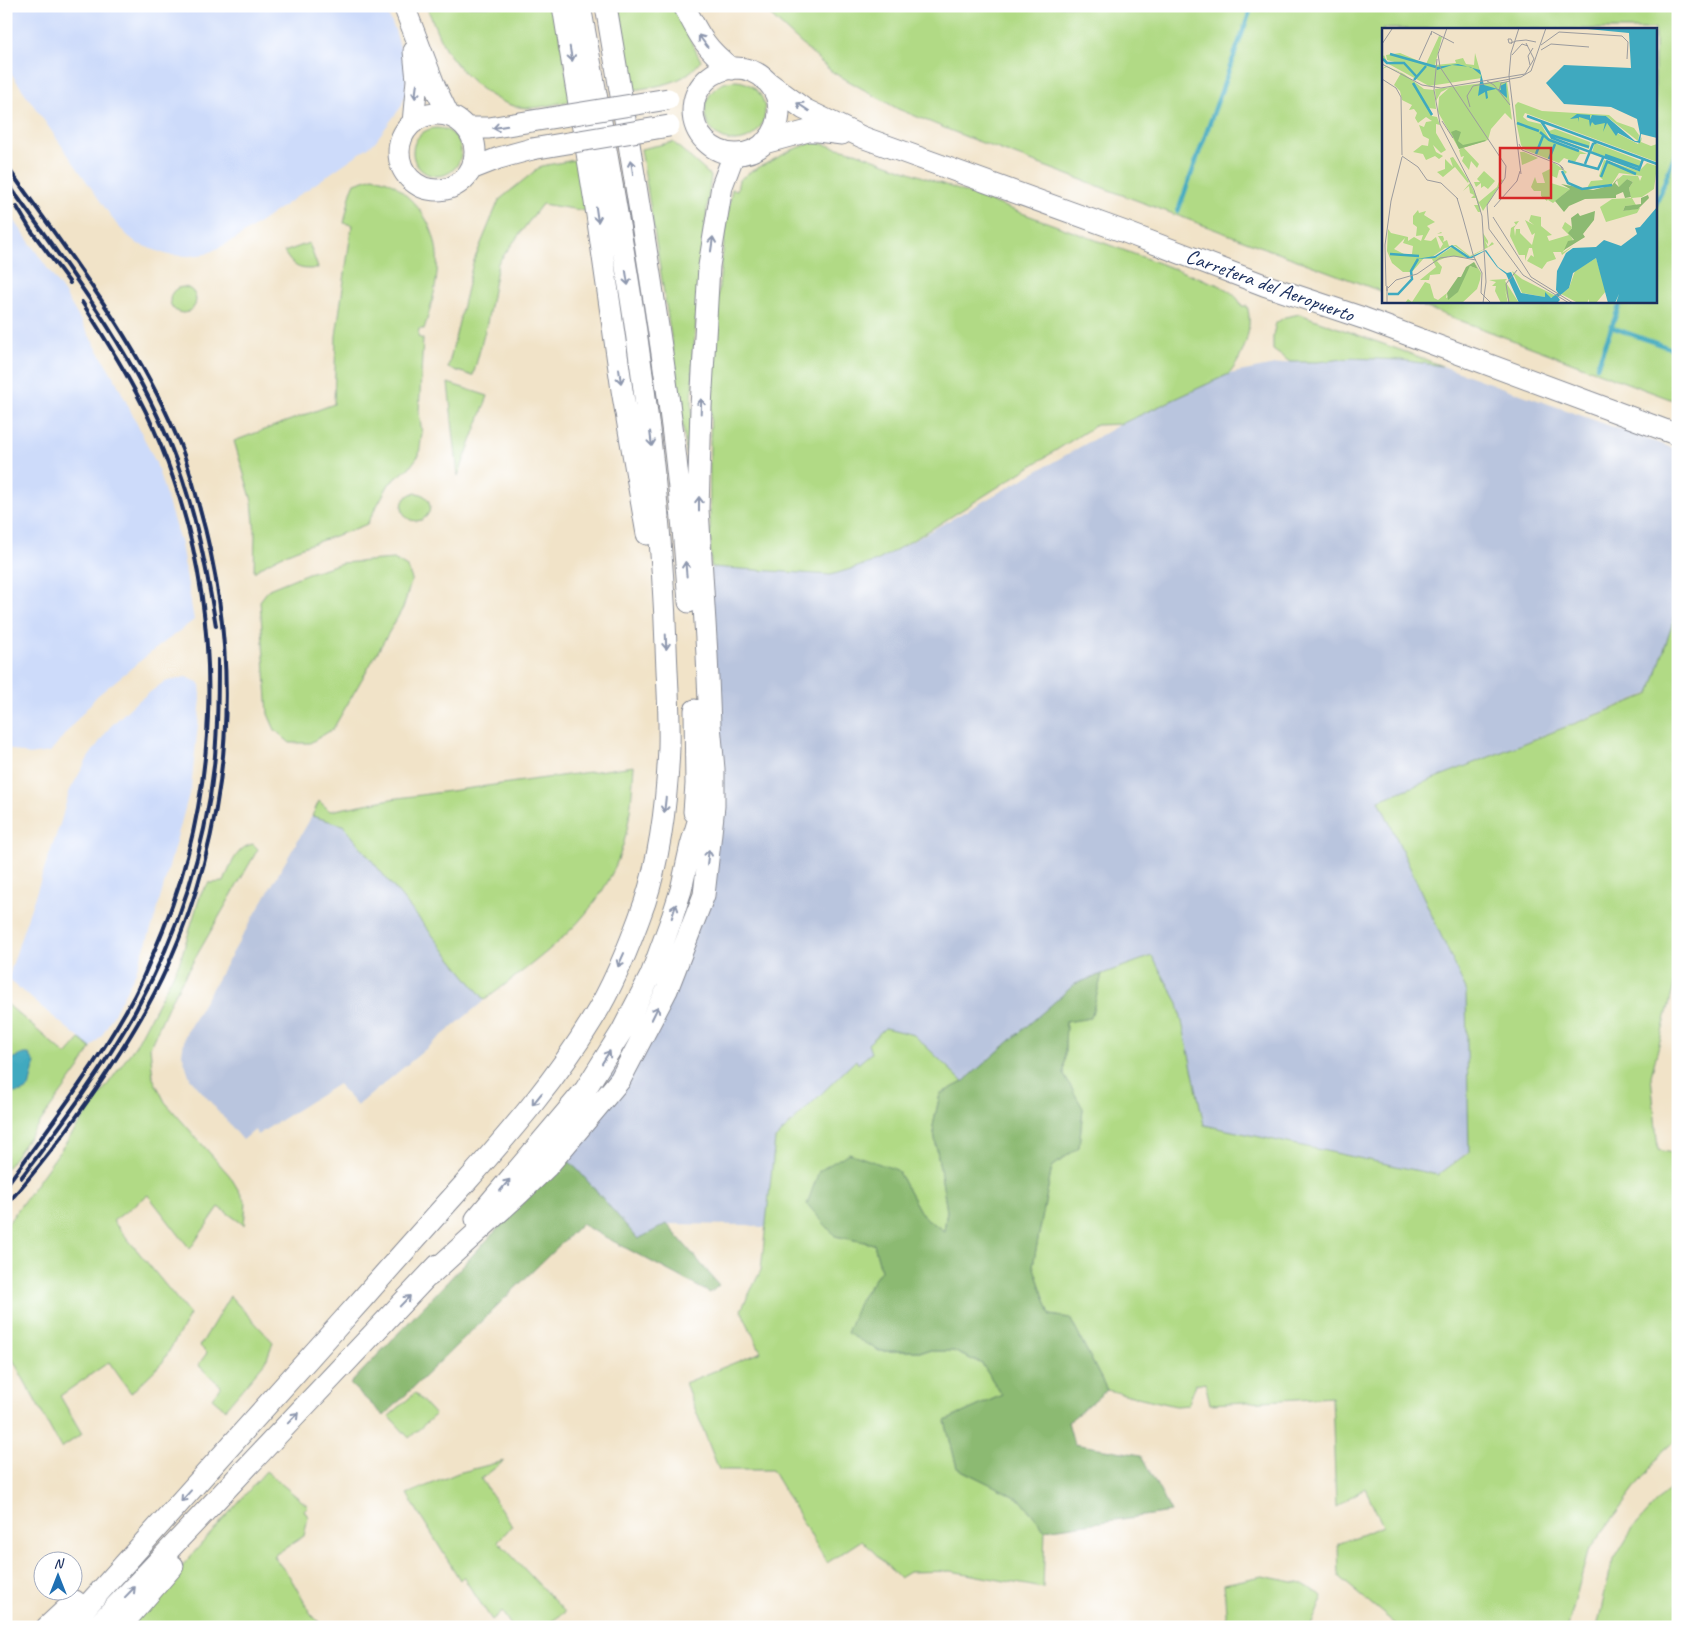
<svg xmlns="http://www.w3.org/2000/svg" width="1684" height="1633" font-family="Caveat,sans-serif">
  <rect width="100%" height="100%" fill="#fff"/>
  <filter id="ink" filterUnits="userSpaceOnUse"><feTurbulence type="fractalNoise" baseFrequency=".02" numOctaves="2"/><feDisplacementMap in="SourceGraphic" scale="10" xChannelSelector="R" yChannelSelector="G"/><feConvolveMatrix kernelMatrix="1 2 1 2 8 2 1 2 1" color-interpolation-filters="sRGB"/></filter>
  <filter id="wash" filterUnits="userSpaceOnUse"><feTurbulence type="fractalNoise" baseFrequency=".0096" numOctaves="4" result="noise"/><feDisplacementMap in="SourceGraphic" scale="20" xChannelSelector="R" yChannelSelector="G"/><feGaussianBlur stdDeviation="1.12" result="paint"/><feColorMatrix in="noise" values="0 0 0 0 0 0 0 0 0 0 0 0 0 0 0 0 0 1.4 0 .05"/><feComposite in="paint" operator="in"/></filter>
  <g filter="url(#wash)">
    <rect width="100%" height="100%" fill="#f1e3c8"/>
    <!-- built -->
    <path fill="#cddbfa" d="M6,6h378l11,24 5,17 6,25v20l-5,15 -27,36 -138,96 -30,15 -17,2 -21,-1 -30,-11 -10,-8 -11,-11 -111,-159z
      M6,208l59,86 52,89 39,80 25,81 13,76 -44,33 -53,43 -47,56 -21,3 -21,-7 -2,-2z
      M186,677l14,6 1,16 -10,88 -37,134 -19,53 -32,60 -12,14 -83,-69 17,-54 36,-104 8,-29 19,-34 22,-31 24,-23 30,-22z"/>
    <!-- industrial -->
    <path fill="#b9c5de" d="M1352,358l49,2 41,6 236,84v157l-28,86 -271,107 87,190 3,161 -31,24 -234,-50 -26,-122 -27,-47 -76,28 -112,98 -49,-47 -46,9 3,9 -13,12 -2,-4 -81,78 -8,89 -19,-3 -81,-1 -29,15 -61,-70 -22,-20 38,-45 29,-45 86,-155 3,-337 120,8 46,-14 244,-137 108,-50 61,-12h28z
      M312,816l31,9 142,175 -128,106 -19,-22 -81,51 -2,-5 -12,10 -53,-62 -8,-24 3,-19z"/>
    <!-- green -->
    <path fill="#b1da85" stroke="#668472" d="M426,6h129l16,95c-14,2 -28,7 -42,7 -34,0 -67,-33 -84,-60 -8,-13 -12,-28 -19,-42z
      M615,6h58l28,55c-3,3 -7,8 -11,11 -16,14 -42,15 -62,19z
      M760,6h918v396l-270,-101h247v-272h-272v263l-414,-154 -71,-29 -67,-38z
      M705 111a30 30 0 1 1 60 0a30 30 0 1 1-60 0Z
      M413 152a24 24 0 1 1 48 0a24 24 0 1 1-48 0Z
      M673,142l38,34 -9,76 -9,105 -2,102 -4,1 -11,-92 -35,-219z
      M814,142l41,10 361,132c11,5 21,11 26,22h5c7,21 -4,52 -18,68l-108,50 -25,1 -166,105 -53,31 -46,14 -120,-8c-4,-127 0,-253 21,-378l5,1 2,-10 11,-8 42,-22z
      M580,159l6,52 -44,-7 -44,59 -11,60 -14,53 -25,-8 25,-105 26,-63 42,-34z
      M373,177c22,5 22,8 38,23 38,38 28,83 13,129h-5l-1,8 5,2 -4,73 3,21 -3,22 -9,12 -21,17 -22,40c-37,16 -79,23 -113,48l1,-39 -3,-32 -18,-60 100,-37 2,-68 16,-111 -8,-2 7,-31 4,-9z
      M309,243l9,25c-18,3 -25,-1 -34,-16z
      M170 300a13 13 0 1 1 26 0a13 13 0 1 1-26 0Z
      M1300,314c47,18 95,33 142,52l-41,-6 -49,-2 -34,4h-28l-17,-12v-15l3,-12 9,-6z
      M448,383l40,13 -30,80z
      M402 507a14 14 0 1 1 28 0a14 14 0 1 1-28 0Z
      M394,559l13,8 5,12 -9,29 -70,121 -23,14h-20l-15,-13 -7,-16 -8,-113 9,-12 39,-16 34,-10z
      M1678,606v364l-27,106 7,74 20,4v284l-15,13 -75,100 -20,76h-169l-60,-50 -1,-33 45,-18 -18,-38 -29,19 -4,-110 -122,7 -5,-22 -9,2 -8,21 -12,1 -69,-16 -37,-72 -20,-3 -17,-50 19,-98 27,-20 4,-38 -19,-34 2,-53 25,-5 11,-43 50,-18 26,47 26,122 234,50 31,-23 -3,-162 -87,-190 271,-106z
      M634,766c-2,25 -3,51 -10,76 -21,75 -80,112 -139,158l-142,-175 -31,-9 7,-15 11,10 61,-12z
      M253,844l5,5 -87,151 -21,47 3,31 12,24 65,74 16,27 -2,22 -25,-18 -29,42 -42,-54 -35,26 77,94 -28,48 -31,30 -22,-31 -49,34 22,38 -21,14 -55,-101v-121l130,-181 44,-84 21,-68 8,-10 15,-1c6,-15 12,-35 29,-38z
      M6,1003l60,52 14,-16 11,9 -11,19 -74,102v-25l2,-2 -2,-10z
      M885,1028l29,7 49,47 -23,12 -7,32 14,85 -3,20 -22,-16 -25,-45 -62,66 39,8 7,26 -21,30 20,51h73l29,13 20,31 -57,26 12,47 63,31 25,31 -2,58 -92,-17 -42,1 -10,6 -37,-38 -35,23 -55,-93h-53l-34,-87 76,-31 -20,-42 20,-40 14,-131 81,-79 2,4 13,-11 -3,-9z
      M230,1296l43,46 -7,19 -41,48 -13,-11 9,-12 -23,-21 9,-12 -7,-7z
      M415,1393l20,22 -26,23 -20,-22z
      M504,1461l-23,18 31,47 -14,15 67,71 -21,15h-32l-10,-15 -10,8 -29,-43 -3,3 -53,-86 51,-21z
      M266,1471l42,35 -4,4 4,7 -4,19 -31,20 17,21 21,37 10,10 -1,3h-192z
      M1678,1479v148h-81l15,-64 20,-33z
      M1262,1576l41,8 20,12 -12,31h-84l-3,-43z"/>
    <!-- forest -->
    <path fill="#8cba72" stroke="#547468" d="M1102,974l-11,44 -25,4 -2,53 19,33 -4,39 -27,20 -19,98 17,50 20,3 37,72 -39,32 6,22 67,11 30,57 -126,18 -25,-31 -63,-31 -12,-47 57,-26 -20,-31 -29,-13h-74l-32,-18 13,-33 21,-30 -7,-26 -39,-8 -28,-32 12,-33 30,-18 48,17 25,45 22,16 3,-20 -14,-85 7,-32 23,-12 112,-98z
      M565,1158l12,11 61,70 29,-15 52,61 -9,8 -129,-69 -197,192 -34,-32z"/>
    <!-- water -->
    <path fill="#3fa9bf" stroke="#2d6c8e" d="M24,1054h5l6,9 -6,25 -7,4 -16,2v-33z"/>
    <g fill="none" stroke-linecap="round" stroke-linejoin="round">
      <!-- stream -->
      <path stroke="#3fa9bf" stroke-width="4.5" d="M1655,207l23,-61
        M1178,211l74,-205
        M1611,327l67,24
        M1597,367l24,-66"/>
    </g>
  </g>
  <g filter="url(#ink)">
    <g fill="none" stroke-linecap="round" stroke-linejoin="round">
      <defs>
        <path id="highway" d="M404,6l31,81 14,29
          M563,6l33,202 26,182 25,144
          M606,6c22,132 45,264 63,397 9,66 15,133 20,199
          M684,6c15,29 21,42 48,63
          M693 111a43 43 0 1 1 86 0a43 43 0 1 1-86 0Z
          M765,80l39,29 58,28 263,95 139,53 99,33 315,117
          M399 152a38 38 0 1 1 76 0a38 38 0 1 1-76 0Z
          M413,123l4,-43 -3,-29
          M467,128h22l43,-7
          M764,143l44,-12h10l24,3
          M471,169l28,-11 33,-9
          M694,812l2,-28 -1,-74
          M476,1219l109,-129 37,-59 29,-56 21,-57 9,-28 10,-45 12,-40 1,-10
          M429,1276l91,-83 27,-26 73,-87 47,-90 37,-95 10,-89v-37l-4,-44 -3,-70 -9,-146 3,-102 8,-141 13,-80 12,-32
          M47,1627l28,-26
          M68,1627c99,-109 197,-220 296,-330 34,-39 69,-78 104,-117 45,-51 89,-102 124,-160 21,-33 40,-81 53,-118 16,-49 22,-103 24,-155 1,-33 -2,-68 -3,-101 -7,-216 -47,-428 -86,-640
          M96,1627l342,-362
          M120,1627l53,-61"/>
      </defs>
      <!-- highway casing -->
      <use href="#highway" stroke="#868993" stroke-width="23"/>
      <!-- highway -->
      <use href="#highway" stroke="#fff" stroke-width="21"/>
      <!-- rail -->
      <path stroke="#1b2f5e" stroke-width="4" d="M6,165c61,87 129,172 170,270 10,22 17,47 23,71 44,154 34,313 -31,459 -19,43 -44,82 -70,121 -28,41 -58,81 -92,119
        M6,181c59,83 124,166 163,261 24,59 37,121 47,184
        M17,207l13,22 40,54
        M21,1178c41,-54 82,-109 115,-168 41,-75 69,-159 78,-244 4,-35 4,-70 4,-106
        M6,1186c44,-60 89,-119 125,-184 9,-15 15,-32 22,-48 71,-161 74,-345 8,-508 -20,-51 -50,-98 -79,-144"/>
      <defs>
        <path id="highway-bridge" d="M532,121l136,-22
          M532,149l137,-23"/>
      </defs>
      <!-- highway-bridge casing -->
      <use href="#highway-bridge" stroke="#868993" stroke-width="23" stroke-linecap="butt"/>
      <!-- highway-bridge -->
      <use href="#highway-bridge" stroke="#fff" stroke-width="21"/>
    </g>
    <!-- one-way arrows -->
    <defs><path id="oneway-shaft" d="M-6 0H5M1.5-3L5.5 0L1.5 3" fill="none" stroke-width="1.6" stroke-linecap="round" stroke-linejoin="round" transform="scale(1.25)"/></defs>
    <g stroke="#8d97ae">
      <use href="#oneway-shaft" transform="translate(703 41) rotate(-127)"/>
      <use href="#oneway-shaft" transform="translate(571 54) rotate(80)"/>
      <use href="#oneway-shaft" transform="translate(416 91) rotate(97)"/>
      <use href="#oneway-shaft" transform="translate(803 107) rotate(-146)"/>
      <use href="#oneway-shaft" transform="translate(500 127) rotate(171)"/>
      <use href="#oneway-shaft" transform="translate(632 167) rotate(-99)"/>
      <use href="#oneway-shaft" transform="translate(597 215) rotate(82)"/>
      <use href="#oneway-shaft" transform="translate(712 244) rotate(-82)"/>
      <use href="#oneway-shaft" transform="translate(627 278) rotate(81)"/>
      <use href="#oneway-shaft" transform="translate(620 376) rotate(82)"/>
      <use href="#oneway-shaft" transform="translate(701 406) rotate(-88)"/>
      <use href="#oneway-shaft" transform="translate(651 439) rotate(83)"/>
      <use href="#oneway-shaft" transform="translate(699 504) rotate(-90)"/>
      <use href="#oneway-shaft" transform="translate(686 569) rotate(-95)"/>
      <use href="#oneway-shaft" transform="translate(666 642) rotate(88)"/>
      <use href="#oneway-shaft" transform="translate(665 805) rotate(96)"/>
      <use href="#oneway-shaft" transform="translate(708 857) rotate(-83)"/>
      <use href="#oneway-shaft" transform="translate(674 911) rotate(-72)"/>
      <use href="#oneway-shaft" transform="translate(621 960) rotate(114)"/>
      <use href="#oneway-shaft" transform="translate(655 1013) rotate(-64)"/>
      <use href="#oneway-shaft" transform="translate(606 1057) rotate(-58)"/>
      <use href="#oneway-shaft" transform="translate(537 1099) rotate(129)"/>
      <use href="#oneway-shaft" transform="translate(505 1185) rotate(-50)"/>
      <use href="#oneway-shaft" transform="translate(405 1301) rotate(-46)"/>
      <use href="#oneway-shaft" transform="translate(293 1418) rotate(-46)"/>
      <use href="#oneway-shaft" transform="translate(186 1496) rotate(132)"/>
      <use href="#oneway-shaft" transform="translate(130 1592) rotate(-46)"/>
    </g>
  </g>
  <g text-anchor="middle" stroke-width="4" stroke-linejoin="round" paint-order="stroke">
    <!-- street labels -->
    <g font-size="21" fill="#1b2f5e" stroke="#fff">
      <text transform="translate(1270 285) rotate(20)" y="7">Carretera del Aeropuerto</text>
    </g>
  </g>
  <!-- overview -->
  <g transform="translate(1382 28)">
    <rect width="275" height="275" fill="#f1e3c8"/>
    <path d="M57,8l3,1 -7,28 21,-2 -1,-3 8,-2 3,6 8,1 1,-12 7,25 -53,8 -44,-24 -3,-4 2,-3 3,7 11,1 -11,-3 -1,-5 14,-2 26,11zM4,38l12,5 6,3 20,15 10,1 2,19 -7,-1 3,8 5,1 3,8 -4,-1v9l10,17 -5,3 -8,-8 3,7 7,4 -4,3 -4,-3 -9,4 -3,-6 -10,-2 9,-7 6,1 1,-7 -6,-3 -4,-11 5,2 2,-5 6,-1 -6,-4 -8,6 -3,-5 2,-5 -3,-4 -5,1 3,-5 -10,-5 -2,-9 -6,-6 7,-12 -14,-6 -5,2zM110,54h15l5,38 -7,-7 -14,16 -3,11 -29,9 -21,-37 1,-15 10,-9 -8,4 -5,9 -1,-12zM136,74l24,9 67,4 8,7 17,6 5,7 -1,6 -32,-25 -14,-1 -3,6 18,2 6,8 25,13 4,-7 -1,5 10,4 6,-2v18l-132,-49 -2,4 5,4 13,3 8,14 38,16h-7l-5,8 -11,-4 -5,5 -34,-13 -4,-5 -4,-19 -2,-21zM173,101l35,13 -1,7 -38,-13 -2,-5zM213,115l46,18 -1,7 -48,-16zM81,119l16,17 -2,4 -6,-7 -2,9 -7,-9 2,-5 -3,1 -2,-7zM138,124h4l14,6 -16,7zM71,129l16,24 -1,2 -13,-16 -12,10 -6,-5 8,-3v-10l8,8 -3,-9zM222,132l35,11 8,-8 10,3 -3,23 -12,8 -10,1 4,7 -11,1 -2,5 17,-3 -3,5 -31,9 -6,-15 12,-8 19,-1 -2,-10 4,-6 -6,-3 -8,9 -2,-8 6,-5 15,1 2,5 2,-5 -23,-3 -7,11 -25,4 4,-7 12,-1 -4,-4zM171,134l14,10 -2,2 -2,-4h-4l-2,8 -5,-2 -1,7 19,6 -17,14 -5,-3 2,-5 -3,6 -6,-5v-5h-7l-3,-4 4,-10 2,6h8l-3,-10 8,-4zM102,143l11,10 -7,8 -4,-3 -3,2v-5l-5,4 -2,-5h6l-3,-3zM118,151l3,1 -20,31 -4,-8 2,9h-3l-4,-7h4l-2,-7h-5l3,-3 -4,-2 -1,-7 -6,5 7,-8 6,13 -5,-13 8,19 18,-15zM36,182l1,3 7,-2 -2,4 11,7 -8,4 3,3 -6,11 7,1 5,-4 4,12 3,-5 -5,-8h5l-1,-3 -5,1 4,-2 1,1 2,6 -1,3 4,-2 2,6 7,-1 14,11 14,-7 -1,-16 5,8v3l-3,-3 3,6 4,-5 2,2 -24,13 -15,-11 -10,2 -13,9h5l15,-10 15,11 -17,-2 -13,5 5,6 -2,7 -10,1 -1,5h-9l16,-13 -4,-8 -8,-1 -12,14h-9l-11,-9 -5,-12 1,-22 3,4 17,4v4l6,-4 7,4 2,-6 -7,1 1,-9 -4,-3v-8zM23,210l-2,5 10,3 -1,8 -8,1v-5v4l-10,-5zM149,187l10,2v9l11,9 -5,1 2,5 20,-6 -7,-7 3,-6 7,5 -3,6 4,7 -11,13 11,-7 -11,9 -1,-3h-8l3,7 -9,3 -5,7 -15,-8 4,-6 3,2 -2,-9h-3l-4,13v-6h-6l-9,-19 1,-8 5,-3 -2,-3 5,-1 -5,7 1,8 1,-7h4v4l12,12 3,-12 -3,2 -7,-15 9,5 -5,-4zM214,230l10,33 -10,12 -7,-1v-3l-2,4h-9l-17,-9 8,-6 6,-17zM92,233l7,12 -1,7 -3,9 -15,14h-57l3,-4 4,3 13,-20 5,2 4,14 4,2 9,-7 -1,5 9,-4 15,-28 8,3zM130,243l10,8 34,17 -6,2 -28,-5zM125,251l-2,2 14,22h-10l-4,-13 3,13h-7l-6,-12 1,-5h-4l4,-4 -7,-2z" fill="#b1da85" fill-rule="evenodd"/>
    <path d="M74,102l5,2 -3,9 5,4 22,-5 1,1 -27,8 -8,-17zM237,149l-4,6 4,4 8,-8 6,3 -4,6 2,9 -6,1 -2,-6 -7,3v3l-31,1 -16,7 -5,6 -9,-11 15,-12 -9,-5 32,6 19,-5zM266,167l1,3 -11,11 -15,2 2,-5 16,-2v-6zM213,183l-1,9 -11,14 2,3 -21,13 4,-9 6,-1 -6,-7 4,-5 -1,-10 7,-5 2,3zM92,234l4,7 -8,-3 -12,26 -10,8 -1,-7 11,-16h3l5,-10z" fill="#8cba72"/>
    <path d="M195,0h80v110l-16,-4 -1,9 -5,-1 -17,-9 -2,3 -9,-13 -4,9 2,-9 -10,2 -3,-3 -2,5 -1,-7 -10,-3 -1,5v-4l-8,1 -19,-7 19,7 7,-5 13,1v4l2,-4 14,1 29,25h3l2,-7 -3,-15 -26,-12 -47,-3 -18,-21 18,-18 67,3 -2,-35zM76,36l22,6 4,15 17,5 -1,-4 6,-3 1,15 -11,-9 -9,2 1,7 -2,1 -1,-7 -7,4 3,-21 -10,-8 -19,-2 -15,5 -1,-3zM275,179v96h-41l3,-9 -4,9h-7l-12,-45 -23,15 -4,15 -11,9 2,3 -3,3h-38l-13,-29 -9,-7 -12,-16 -13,7h-5l-16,-11 -16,11 -19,1 19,-3 17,-11 18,12 16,-7 12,17 9,6 4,-1 10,21 24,4v-5l6,6 7,-5 -2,-3 1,-19 9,-18 7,-5 23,-1 8,-7 17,6 16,-12 -2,-6 5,-1z" fill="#3fa9bf"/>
    <path fill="none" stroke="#3fa9bf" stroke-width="2.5" d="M8,26l46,13M1,31l4,4h17l12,13M32,52l12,-14M31,55l19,32M145,88l130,48M159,93l11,17 87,32 4,-11M135,95l22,8M158,104l9,8 30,11M169,107l38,12M154,126l7,-18M223,127l34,12M167,131l6,-15M186,133l30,8 5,-11M224,133l30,13M203,136l8,-20 4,-2M180,143l6,12 14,6 30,-4M219,149l6,-15M8,226l29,2M6,266h10l14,-15 -1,-8 7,-12"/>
    <path fill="none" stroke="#9b9b9e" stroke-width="1" d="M65,0l-9,26 2,13 66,99 -1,12 -18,27 2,24 34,46 46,28M137,0l-8,25 -2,23 12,98M51,4l21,11M0,16l10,-15M129,16l1,-2v-1l-1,-2h-3l1,4h2l2,-1h1l2,-1 10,-1 10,2M159,17l18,-13 63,4 6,6 -1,17M159,22l10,-6 38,3M130,27l10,-11 6,2M55,31l-3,31 6,34 34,66 8,26 4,66 -3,21M37,32l13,-29 -1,4M0,36l40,21 19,3 84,-14 9,-15 -8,-16M148,37l-2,-9 5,-8M0,51l14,9 5,9 1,58M105,53l7,4 16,20M117,63l2,-8 9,-2M88,79l-3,-11 6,-10 48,-9 10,-6 15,-43M60,93l11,17M137,116l3,6 36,14 3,2 2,2v2l-3,-5M20,128l16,11 9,13 14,3 17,16M75,170l6,20M112,179l23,-26 3,-10M111,189l38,60 42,26M81,190l11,40M92,229l8,16 -1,20 10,10M4,258l-1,-41 6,-44 11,-44M6,260l8,-8 21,-6 23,-16 14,-2 22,4M5,263v-5v17M127,275l-3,-19 11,-14"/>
    <path fill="#d62828" fill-opacity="0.15" stroke="#d62828" stroke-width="2.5" d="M118,120h51v50h-51z"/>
    <rect width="275" height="275" fill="none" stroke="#1b2f5e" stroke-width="2.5"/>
  </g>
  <!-- margin -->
  <rect width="1684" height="1633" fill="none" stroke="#fff" stroke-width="25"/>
  <!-- north arrow -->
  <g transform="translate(58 1576)"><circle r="24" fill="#ffffff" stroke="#a4acbf"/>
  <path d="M0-4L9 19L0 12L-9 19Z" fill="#1f6fb2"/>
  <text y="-8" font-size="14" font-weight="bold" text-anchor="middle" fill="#1b2f5e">N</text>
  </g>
</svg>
